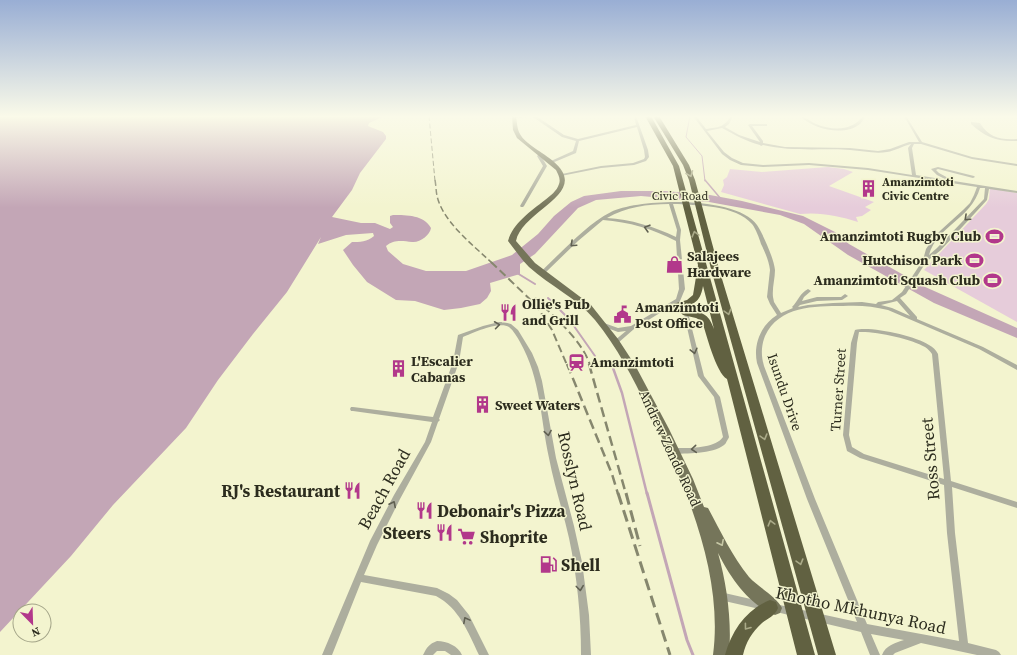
<svg xmlns="http://www.w3.org/2000/svg" width="1017" height="655" font-family="'Source Serif 4',serif">
  <rect width="100%" height="100%" fill="#f3f4cf"/>
  <!-- green -->
  <path fill="#e6ccda" d="M828,167l16,2 9,3 -24,14 45,16 -9,5 6,3 -9,6 -6,1 2,5c-19,-6 -37,-10 -58,-8l-79,-22 3,-7 -1,-5 4,-3 3,-8 32,3z
    M990,188l27,5v129l-93,-52 62,-66 3,-5z"/>
  <!-- water -->
  <path fill="#c3a6b6" d="M0,116h385l-16,7 -1,3 15,6 3,4v3l-26,34 -8,17 -20,27 29,6h14l15,6 3,-2 -3,-4v-7l3,-1c14,0 31,0 38,13 -1,7 -11,15 -19,14 -9,-1 -18,-3 -26,4l2,5 15,13 23,7h40l46,-16 26,-21 16,-18 17,-14 13,-6 37,-5h44l45,4 32,6 61,15 32,16 14,12 74,42 94,42v10l-83,-35 -86,-48 -44,-31 -24,-9 -71,-13 -68,-6 -45,4 -18,8 -43,46 -15,10v10l-30,9 1,8 -4,7 -7,6 -19,4 -17,2 -29,-9 -19,-1 -29,-18 -14,-17 -10,-15 9,-8c8,0 15,0 22,-6l-1,-3 -27,2 -28,9 3,-7 -34,55 -34,42 -35,46 -32,48 -73,77 -42,51 -71,76z"/>
  <g fill="none" stroke-linecap="round" stroke-linejoin="round">
    <!-- stream-far4 -->
    <path stroke="#c3a6b6" stroke-width="1" d="M690,116l-4,21 16,19 3,25"/>
    <!-- stream-far3 -->
    <path stroke="#c3a6b6" stroke-width="1.5" d="M705,180l16,19"/>
    <!-- stream-far2 -->
    <path stroke="#c3a6b6" stroke-width="2" d="M517,273l18,11
      M548,298l21,21 26,37"/>
    <!-- stream-far1 -->
    <path stroke="#c3a6b6" stroke-width="2.5" d="M613,368l9,25 25,101"/>
    <!-- stream -->
    <path stroke="#c3a6b6" stroke-width="3" d="M647,493l40,147 6,15"/>
    <!-- street -->
    <path fill="#adae9e" fill-rule="evenodd" d="M514,116h22l28,19 14,4 58,-14 -2,-9h2l12,34 1,7 -3,4 -12,4 -33,3 -40,8v-2h1l39,-8 32,-3 11,-4 1,-2 -1,-7 -7,-23 -58,14 -3,12 -24,10h-1v-2l22,-10 3,-10 -14,-4 -29,-20 -20,1 -1,-1z
      M693,116h3l10,13c13,-2 17,-1 25,-13h2l-4,8 -4,3 14,8 21,7 -12,-17 2,-1h17v2h-15l11,15v2l22,4 65,1 28,3 12,-2 19,-7h10l-15,-26h2l16,26 50,15 45,7v2l-45,-7 -51,-15h-7l-2,4 4,27 101,16v2l-28,-4 -2,11 -46,50 -15,12 -20,32 -6,4 17,19v2l66,28 34,18v5l-38,-21 -91,-39c-15,-4 -30,-5 -45,-4 -29,0 -64,0 -78,30 -4,10 -4,20 -1,30l51,133 52,125 92,17 -12,-108 -3,-48 -84,-27 -13,-7 -4,-16 8,-92 4,-13c16,-4 60,6 74,15 4,2 7,5 9,9l13,127 66,21v6l-65,-21 3,46 13,110 28,7 3,2 2,3h-24l-56,-12 -26,10 -2,2h-11c4,-10 13,-12 22,-15l-33,-6 9,21h-10l-9,-23 -89,-21 -1,-3 1,-3 3,-1 82,18 -50,-123 -50,-136c-4,-19 4,-38 20,-48l-7,-11 -3,-7 3,-27c-1,-9 -5,-18 -9,-26 -2,-6 -5,-15 -9,-20 -16,-19 -56,-19 -79,-20l8,26 -1,10 5,49 -5,12 15,12 -3,2 -4,-2 16,63 16,21 9,40c0,1 -3,5 -3,6 -9,11 -37,10 -51,11l-2,-1 -1,-2 1,-2 2,-1c13,0 40,1 48,-11l-9,-40 -16,-21 -14,-62 -13,-8 -37,23 -16,14h-4l-1,-1 1,-1 12,-10 -8,1 -16,-6 -1,-1 3,-2 14,5 13,-2 45,-27 3,-10 -3,-48c-23,-12 -47,-19 -73,-21l-25,21 -34,33h-2l-2,-1c6,-7 13,-13 19,-19 16,-15 32,-32 52,-42 29,-14 126,-16 146,13 6,9 17,34 18,45 0,9 -3,18 -2,27l1,5 7,11 12,-5 -1,-1c6,-6 8,-14 16,-18l3,2 -7,6 -2,4 15,-4h24l4,-3 3,2 -6,4 -25,1 -17,4 -2,2 10,-2 25,-2 29,-1 14,2 2,-2 14,-2 10,-8 21,-32 3,-11 8,-12 7,-7 22,-20 7,-7 4,-8 3,-8 -109,-17 -59,-5 -46,2 -22,-2 -11,-5 -8,-6zM722,128c13,7 24,13 38,17l1,1 2,-1c29,7 58,3 87,5 13,1 25,4 37,2 8,-1 15,-6 24,-8l-3,4 4,27 -44,-7 -59,-5 -46,2 -20,-2 -11,-5 -8,-6 -17,-21zM980,188h5l-1,11 -47,49 -8,7c8,-29 42,-36 51,-67zM669,204l8,26 -1,7c-21,-10 -46,-18 -69,-19 19,-11 40,-14 62,-14zM897,301l13,15 -18,-8 -11,-3zM677,303l9,8 -11,-7zM859,332c16,-1 53,7 66,15 3,2 5,4 7,7l12,125 -80,-25 -12,-7 -3,-12 8,-92z
      M800,116c5,0 11,6 16,8 17,7 36,7 47,-8h2c-1,3 -3,6 -5,8 -16,13 -47,5 -60,-8z
      M972,122l8,1c9,15 21,17 37,16v2c-21,1 -31,-4 -46,-17v-2z
      M540,153l3,1 -2,2 6,10 -23,40 -1,1h-2l-1,-1 23,-40 -6,-10z
      M938,167l36,9 1,1 -2,1 -35,-9 -2,1 3,3 11,6 -3,1 -10,-5 -6,-6z
      M499,322h5l7,2 7,6 14,23 6,14 4,14 14,77 18,68 8,36 7,53 2,40h-10c0,-39 -4,-79 -12,-117 -6,-27 -15,-53 -20,-80 -9,-40 -8,-79 -29,-116 -3,-5 -6,-11 -11,-15 -10,-6 -36,6 -46,10l-4,25 -20,57 1,1 -2,2 -7,20 -31,57 -23,46 -13,30 73,13 12,6 8,6 12,15 20,40h-10c-11,-23 -20,-47 -43,-59l-75,-14 -29,73h-10l48,-114 24,-46 31,-53 7,-20 -79,-11h-2l-1,-2 1,-2h2l80,10 20,-55 5,-27 25,-9z
      M720,592l44,10 3,1 1,3 -1,3 -3,1 -44,-10 -3,-1 -1,-3 1,-3z
      M437,641c10,0 21,5 25,14h-11l-6,-4h-8l-4,4h-10c4,-8 6,-11 14,-14z"/>
    <!-- primary -->
    <path fill="#75755a" fill-rule="evenodd" d="M512,116h4c1,6 1,13 4,18 5,10 24,19 33,27 39,33 -30,48 -37,80l19,22 56,42 27,34 17,26 34,64 24,50 11,28 4,1c13,24 24,48 41,69 9,10 28,20 33,31l-2,5 -5,2c-26,-10 -45,-38 -57,-62 9,32 14,69 11,102h-16c11,-82 -29,-174 -65,-246 -15,-31 -31,-62 -53,-89 -18,-22 -45,-34 -66,-53 -7,-7 -14,-17 -21,-26 5,-18 23,-30 37,-41 5,-4 12,-9 14,-16 2,-5 -1,-10 -3,-14l-39,-32 -4,-8z"/>
    <!-- highway -->
    <path fill="#616141" fill-rule="evenodd" d="M645,116h6l28,50 136,489h-18l-70,-276c-11,-6 -21,-46 -25,-58l-6,-3 -13,-3 -2,-2 5,-3c16,3 22,2 28,19l-11,-43c-3,18 -11,19 -27,23l-5,-3 2,-2 14,-4 6,-5 5,-30 -25,-99z
      M653,116h6l30,49 6,15 24,89 117,386h-18l-107,-386 -22,-89 -6,-15z
      M770,600l6,2 2,6c-3,8 -10,10 -16,15 -10,9 -16,19 -19,32h-18c7,-25 21,-45 45,-55z"/>
    <!-- rail-far4 -->
    <path stroke="#86876e" stroke-width="1" stroke-dasharray="5 2.5" stroke-linecap="butt" d="M429,116l6,65"/>
    <!-- rail-far3 -->
    <path stroke="#86876e" stroke-width="1.5" stroke-dasharray="6 3" stroke-linecap="butt" d="M435,180c1,5 1,11 2,16 6,26 36,49 55,67"/>
    <!-- rail-far2 -->
    <path stroke="#86876e" stroke-width="2" stroke-dasharray="8 4" stroke-linecap="butt" d="M491,262l45,43 16,25 15,35
      M535,298c19,19 47,42 55,67"/>
    <!-- rail-far1 -->
    <path stroke="#86876e" stroke-width="2.5" stroke-dasharray="10 5" stroke-linecap="butt" d="M567,364l45,110 6,20
      M589,364l37,130"/>
    <!-- rail -->
    <path stroke="#86876e" stroke-width="3" stroke-dasharray="12 6" stroke-linecap="butt" d="M618,493l52,162
      M626,493l14,53"/>
  </g>
  <!-- one-way arrows -->
  <defs><path id="oneway-chevron" d="M-2-3.5L2.5 0L-2 3.5" fill="none" stroke-width="1.6" stroke-linecap="round" stroke-linejoin="round"/></defs>
  <g stroke="#aa8">
    <use href="#oneway-chevron" transform="translate(690 174) rotate(68)"/>
    <use href="#oneway-chevron" transform="translate(695 234) rotate(-105)"/>
    <use href="#oneway-chevron" transform="translate(728 312) rotate(74)"/>
    <use href="#oneway-chevron" transform="translate(764 437) rotate(74)"/>
    <use href="#oneway-chevron" transform="translate(771 523) rotate(-105)"/>
    <use href="#oneway-chevron" transform="translate(800 562) rotate(74)"/>
    <use href="#oneway-chevron" transform="translate(747 627) rotate(127)"/>
  </g>
  <g stroke="#606051">
    <use href="#oneway-chevron" transform="translate(967 218) rotate(137)"/>
    <use href="#oneway-chevron" transform="translate(647 228) rotate(-164)"/>
    <use href="#oneway-chevron" transform="translate(573 244) rotate(137)"/>
    <use href="#oneway-chevron" transform="translate(497 325) rotate(-8)"/>
    <use href="#oneway-chevron" transform="translate(694 351) rotate(76)"/>
    <use href="#oneway-chevron" transform="translate(548 433) rotate(81)"/>
    <use href="#oneway-chevron" transform="translate(694 449) rotate(175)"/>
    <use href="#oneway-chevron" transform="translate(393 504) rotate(-63)"/>
    <use href="#oneway-chevron" transform="translate(580 588) rotate(83)"/>
    <use href="#oneway-chevron" transform="translate(466 620) rotate(-118)"/>
  </g>
  <use stroke="#c7c8a6" href="#oneway-chevron" transform="translate(721 543) rotate(63)"/>
  <!-- sky -->
  <linearGradient id="sky" x2="0" y2="1"><stop stop-color="#99aed4"/><stop offset="0.56" stop-color="#fafae9"/><stop offset="1" stop-color="#fafae9" stop-opacity="0"/></linearGradient>
  <rect width="1017" height="208" fill="url(#sky)"/>
  <!-- icons -->
  <defs>
    <symbol id="building-bare" viewBox="-9 -9 18 18"><path d="M-4-6H4V6H1V3H-1V6H-4ZM-2.5-4.3h1.7v1.8h-1.7ZM.8-4.3h1.7v1.8H.8ZM-2.5-1h1.7V.8h-1.7ZM.8-1h1.7V.8H.8Z" fill="#b2388b" stroke="#f3f4cf" stroke-width="2.5" paint-order="stroke"/></symbol>
    <symbol id="stadium-bare" viewBox="-9 -9 18 18"><path d="M0-5a6.5 5 0 1 0 0 10a6.5 5 0 1 0 0-10ZM-3.5-1.8h7v3.6h-7Z" fill="#b2388b" stroke="#f3f4cf" stroke-width="2.5" paint-order="stroke"/></symbol>
    <symbol id="shop-bare" viewBox="-9 -9 18 18"><path d="M-5-2.5h2.3a2.7 3.5 0 0 1 5.4 0H5L5.5 6h-11ZM-1.5-2.5h3a1.5 2.3 0 0 0-3 0Z" fill="#b2388b" stroke="#f3f4cf" stroke-width="2.5" paint-order="stroke"/></symbol>
    <symbol id="restaurant-bare" viewBox="-9 -9 18 18"><path d="M-5-6h1v4h1v-4h1v4h1v-4h1v5L-1.5 .5V6h-2V.5L-5-1ZM5-6V6H3V1.5H1.5Q1.5-4 5-6Z" fill="#b2388b" stroke="#f3f4cf" stroke-width="2.5" paint-order="stroke"/></symbol>
    <symbol id="civic-bare" viewBox="-9 -9 18 18"><path d="M-.6-6.5H3V-4.5H.6V-3L4-1V1h2V6H-6V1h2V-1L-.6-3ZM-1.2 2.5V6h2.4V2.5Z" fill="#b2388b" stroke="#f3f4cf" stroke-width="2.5" paint-order="stroke"/></symbol>
    <symbol id="station-bare" viewBox="-9 -9 18 18"><path d="M-3-6H3Q5-6 5-4V2Q5 4 3 4L4.5 6H3L1.5 4h-3L-3 6H-4.5L-3 4Q-5 4-5 2V-4Q-5-6-3-6ZM-3.5-4v3h7v-3ZM-3.5 1v1.5H-2V1ZM2 1v1.5H3.5V1Z" fill="#b2388b" stroke="#f3f4cf" stroke-width="2.5" paint-order="stroke"/></symbol>
    <symbol id="supermarket-bare" viewBox="-9 -9 18 18"><path d="M-6-5.5h2.5l.6 2H6L4.5 2H-2.5L-4.4-4H-6ZM-1.5 3.2a1.3 1.3 0 1 0 .1 0ZM3 3.2a1.3 1.3 0 1 0 .1 0Z" fill="#b2388b" stroke="#f3f4cf" stroke-width="2.5" paint-order="stroke"/></symbol>
    <symbol id="fuel-bare" viewBox="-9 -9 18 18"><path d="M-5.5-6h7V0h2V4h1.3V-2.5L3-4.5l.8-.8L6-3V5H2.5V1h-1V6h-7ZM-4.2-4.7v3.2H.2V-4.7Z" fill="#b2388b" stroke="#f3f4cf" stroke-width="2.5" paint-order="stroke"/></symbol>
  </defs>
  <g fill-rule="evenodd">
    <use href="#building-bare" x="856" y="176" width="25" height="25"/>
    <use href="#stadium-bare" x="982" y="224" width="25" height="25"/>
    <use href="#stadium-bare" x="962" y="248" width="25" height="25"/>
    <use href="#shop-bare" x="662" y="252" width="25" height="25"/>
    <use href="#stadium-bare" x="980" y="268" width="25" height="25"/>
    <use href="#restaurant-bare" x="496" y="300" width="25" height="25"/>
    <use href="#civic-bare" x="610" y="302" width="25" height="25"/>
    <use href="#station-bare" x="564" y="350" width="25" height="25"/>
    <use href="#building-bare" x="386" y="356" width="25" height="25"/>
    <use href="#building-bare" x="470" y="392" width="25" height="25"/>
    <use href="#restaurant-bare" x="340" y="478" width="25" height="25"/>
    <use href="#restaurant-bare" x="412" y="498" width="25" height="25"/>
    <use href="#restaurant-bare" x="432" y="520" width="25" height="25"/>
    <use href="#supermarket-bare" x="454" y="524" width="25" height="25"/>
    <use href="#fuel-bare" x="536" y="552" width="25" height="25"/>
  </g>
  <g text-anchor="middle" stroke-width="3" stroke-linejoin="round" paint-order="stroke">
    <!-- far-poi labels -->
    <g font-size="12" font-weight="bold" fill="#2c2c1e" stroke="#f3f4cf" text-anchor="start">
      <text x="882" y="186">Amanzimtoti<tspan x="882" dy="14">Civic Centre</tspan></text>
    </g>
    <!-- far-street labels -->
    <g font-size="12" fill="#2c2c1e" stroke="#f3f4cf">
      <text x="680" y="200">Civic Road</text>
    </g>
    <!-- poi labels -->
    <g font-size="14" font-weight="bold" fill="#2c2c1e" stroke="#f3f4cf" text-anchor="start">
      <text x="981" y="241" text-anchor="end">Amanzimtoti Rugby Club</text>
      <text x="687" y="261">Salajees<tspan x="687" dy="16">Hardware</tspan></text>
      <text x="962" y="265" text-anchor="end">Hutchison Park</text>
      <text x="980" y="285" text-anchor="end">Amanzimtoti Squash Club</text>
      <text x="522" y="309">Ollie's Pub<tspan x="522" dy="16">and Grill</tspan></text>
      <text x="635" y="312">Amanzimtoti<tspan x="635" dy="16">Post Office</tspan></text>
      <text x="411" y="366">L'Escalier<tspan x="411" dy="16">Cabanas</tspan></text>
      <text x="590" y="367">Amanzimtoti</text>
      <text x="495" y="410">Sweet Waters</text>
    </g>
    <!-- street labels -->
    <g font-size="14" fill="#2c2c1e" stroke="#f3f4cf">
      <text transform="translate(838 390) rotate(-86)" y="5">Turner Street</text>
      <text transform="translate(785 392) rotate(71)" y="5">Isundu Drive</text>
      <text transform="translate(670 448) rotate(65)" y="5">Andrew Zondo Road</text>
    </g>
    <!-- near-street labels -->
    <g font-size="17" fill="#2c2c1e" stroke="#f3f4cf">
      <text transform="translate(930 459) rotate(-95)" y="6">Ross Street</text>
      <text transform="translate(575 481) rotate(77)" y="6">Rosslyn Road</text>
      <text transform="translate(384 489) rotate(-61)" y="6">Beach Road</text>
      <text transform="translate(861 610) rotate(12)" y="6">Khotho Mkhunya Road</text>
    </g>
    <!-- near-poi labels -->
    <g font-size="17" font-weight="bold" fill="#2c2c1e" stroke="#f3f4cf" text-anchor="start">
      <text x="340" y="497" text-anchor="end">RJ's Restaurant</text>
      <text x="437" y="517">Debonair's Pizza</text>
      <text x="431" y="539" text-anchor="end">Steers</text>
      <text x="480" y="543">Shoprite</text>
      <text x="561" y="571">Shell</text>
    </g>
  </g>
  <!-- north arrow -->
  <g transform="translate(32 623) rotate(157)"><circle r="19" fill="#f3f4cf" stroke="#a3a488"/>
  <path d="M0-3L7 15L0 10L-7 15Z" fill="#b2388b"/>
  <text y="-6" font-size="11" font-weight="bold" text-anchor="middle" fill="#2c2c1e">N</text>
  </g>
</svg>
